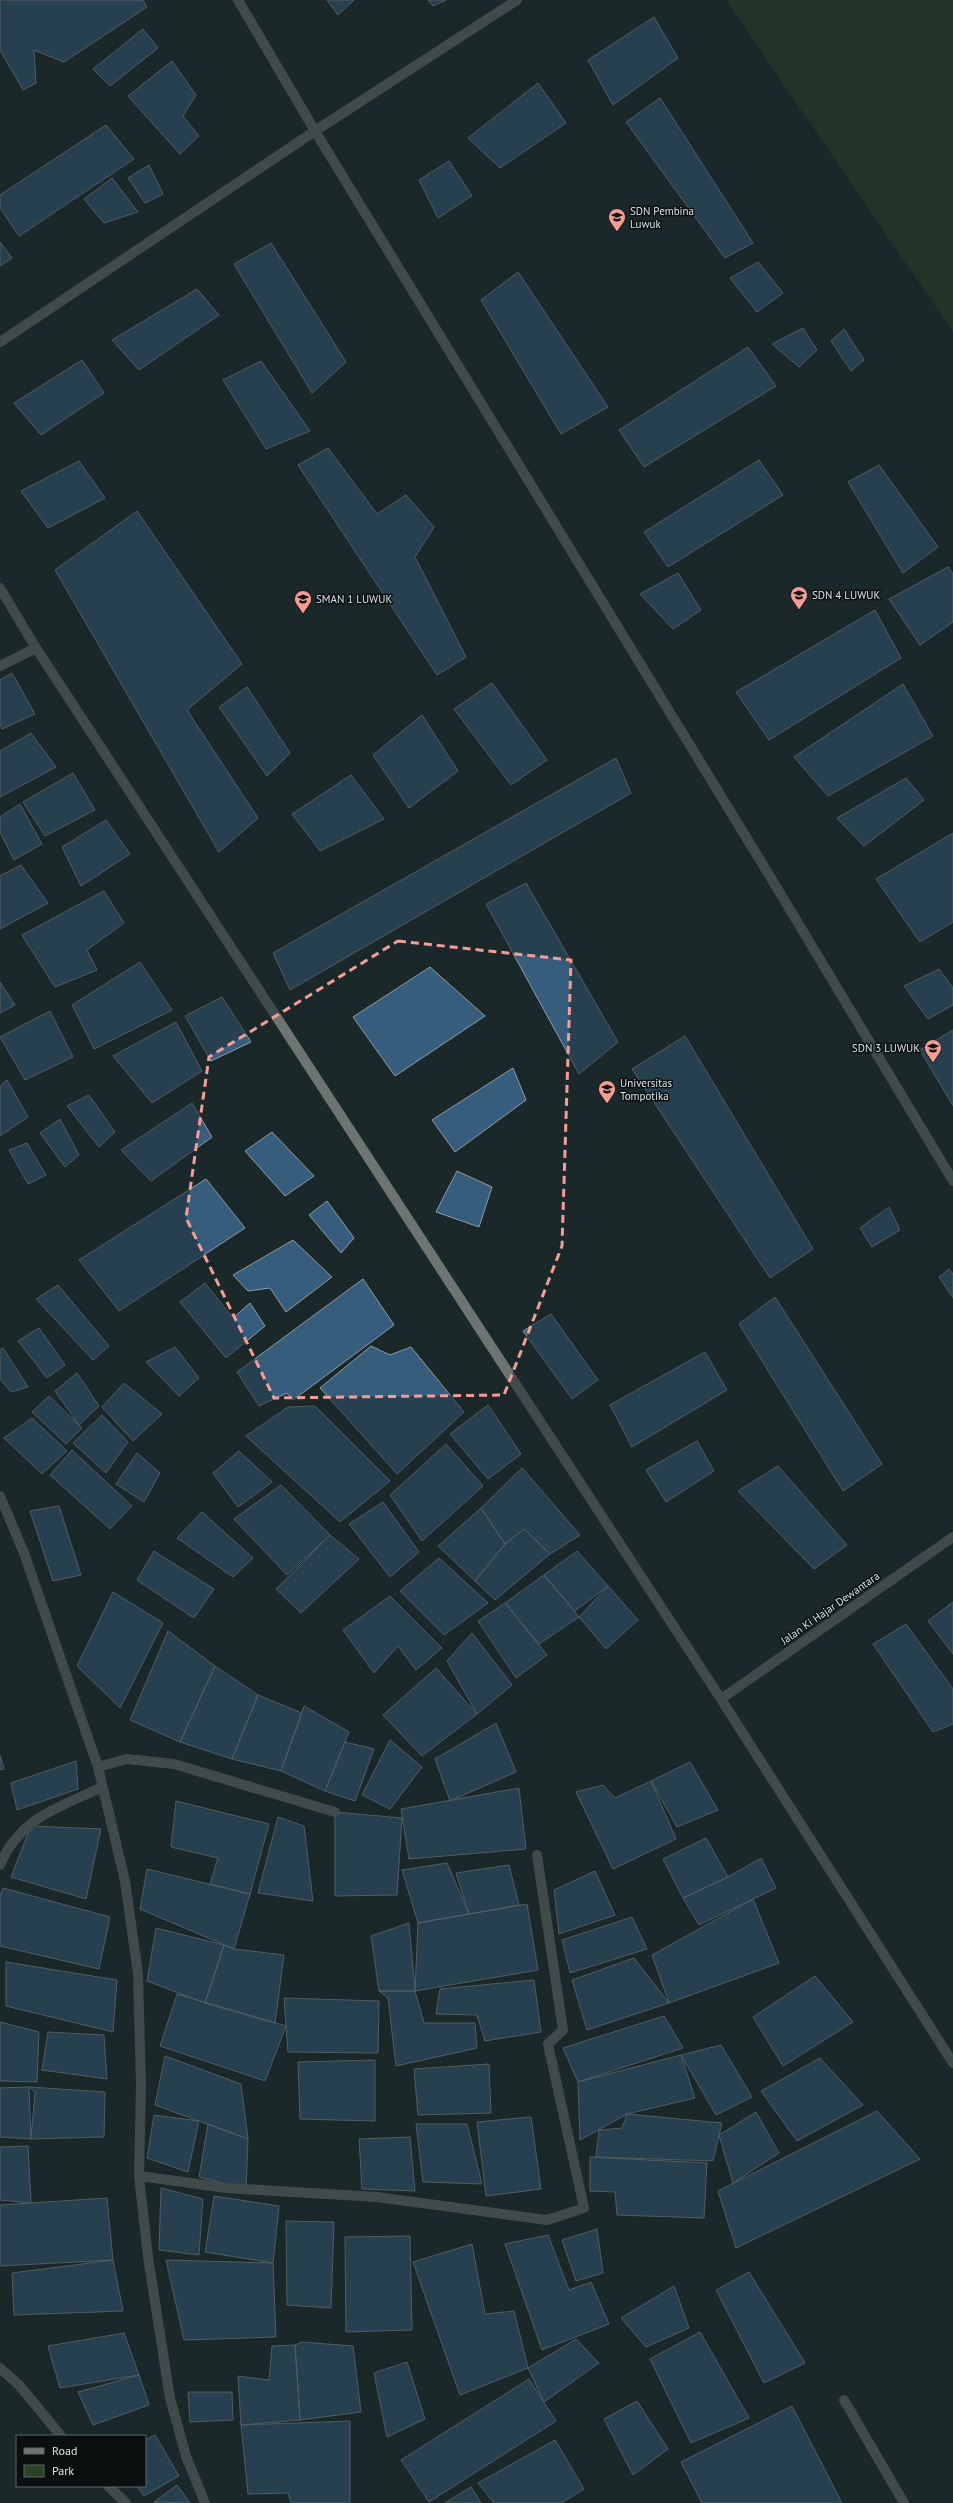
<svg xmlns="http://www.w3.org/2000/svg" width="953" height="2503" font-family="'PT Sans',sans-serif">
  <rect width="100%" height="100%" fill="#1b282a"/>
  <!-- green -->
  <path fill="#2a4225" d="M726,0h227v332z"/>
  <!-- building -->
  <path fill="#375d7d" stroke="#919ca5" d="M0,0h143l4,7 -83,55 -30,-12 2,33 -13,7 -23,-40z
    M327,0h27l-16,15z
    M428,0h18l-13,6z
    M654,17l24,41 -65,47 -25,-45z
    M143,29l15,19 -48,38 -17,-17z
    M172,61l24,34 -13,21 16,20 -19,18 -52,-58z
    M538,83l28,40 -66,45 -32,-30z
    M660,98l93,145 -28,15 -99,-136z
    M106,125l28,34 -115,77 -19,-28v-13z
    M449,161l23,35 -34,22 -19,-38z
    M149,165l14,29 -18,9 -17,-25z
    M112,178l26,34 -34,11 -20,-24z
    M0,242l12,16 -12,8z
    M271,243l75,119 -34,31 -78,-129z
    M758,262l25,31 -26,19 -27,-34z
    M518,272l90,135 -47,27 -80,-134z
    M197,289l22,26 -80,55 -27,-30z
    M803,328l14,22 -18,17 -27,-23z
    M844,329l20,31 -13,11 -20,-30z
    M748,347l28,39 -132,81 -25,-37z
    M82,360l22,33 -63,42 -27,-32z
    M261,361l49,70 -44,18 -43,-69z
    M328,448l49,66 29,-19 28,32 -19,30 51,100 -29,18 -139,-210z
    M759,460l24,35 -115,72 -24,-35z
    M79,461l26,37 -57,30 -27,-37z
    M879,465l59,82 -35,26 -55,-91z
    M137,511l105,153 -55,46 71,108 -39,34 -164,-282z
    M948,567l5,7v48l-33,23 -31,-46z
    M678,573l23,37 -28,19 -33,-35z
    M875,610l26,48 -132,82 -33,-48z
    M12,673l23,41 -33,15 -2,-5v-44z
    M492,683l55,77 -36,25 -57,-76z
    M903,684l30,52 -105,60 -34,-39z
    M247,687l43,66 -23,23 -48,-69z
    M422,715l36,56 -49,37 -36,-53z
    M31,733l25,34 -56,30v-46z
    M616,758l15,35 -341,197 -17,-37z
    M73,773l22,37 -50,26 -22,-34z
    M351,775l33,44 -64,32 -28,-37z
    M906,778l18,22 -60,46 -27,-28z
    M20,804l22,40 -28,16 -14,-28v-15z
    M106,820l24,34 -49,32 -19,-39z
    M953,833v89l-33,20 -44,-63z
    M21,865l27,38 -48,26v-53z
    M526,883l92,159 -39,32 -93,-170z
    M104,891l20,32 -37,27 10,20 -42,17 -33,-52z
    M140,962l32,48 -78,39 -22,-44z
    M430,967l55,49 -90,60 -42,-59z
    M939,969l14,19v17l-25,14 -24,-33z
    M0,982l15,23 -15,8z
    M222,997l29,45 -40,19 -26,-45z
    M50,1011l23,46 -48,23 -25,-43z
    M176,1022l26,49 -50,32 -39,-47z
    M953,1030v76l-33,-56z
    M685,1036l128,213 -43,29 -138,-209z
    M513,1068l13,32 -71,52 -23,-32z
    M7,1080l21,37 -28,19v-50z
    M89,1095l26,37 -16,15 -32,-41z
    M192,1103l20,34 -61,44 -30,-31z
    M60,1119l19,36 -14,12 -25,-34z
    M272,1132l42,44 -29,20 -40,-45z
    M27,1143l19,32 -18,9 -19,-34z
    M457,1171l35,16 -13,40 -43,-15z
    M206,1179l39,49 -126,83 -40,-51z
    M327,1201l27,37 -13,15 -32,-38z
    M889,1207l11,23 -28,17 -12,-19z
    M293,1240l39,37 -46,35 -16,-24 -22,3 -15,-16z
    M949,1269l4,5v24l-14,-21z
    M363,1279l31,46 -101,75 -6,-7 -28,13 -22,-34z
    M205,1283l28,35 17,-15 15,23 -39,32 -46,-56z
    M58,1285l51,61 -16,14 -57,-61z
    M775,1297l107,167 -39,27 -104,-167z
    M551,1314l47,66 -26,19 -49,-68z
    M39,1328l26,37 -18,13 -29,-37z
    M371,1346l19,9 21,-8 53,65 -67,62 -77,-86z
    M175,1347l24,31 -20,18 -33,-34z
    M3,1348l25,39 -17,5 -11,-13v-29z
    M705,1352l22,38 -95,57 -22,-42z
    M77,1373l22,33 -20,19 -24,-34z
    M124,1383l38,31 -29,27 -31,-34z
    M49,1396l33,32 -16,16 -34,-32z
    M488,1405l33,49 -33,25 -38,-45z
    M315,1406l75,75 -50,41 -94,-86 42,-29z
    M102,1415l26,27 -22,31 -33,-30z
    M32,1418l35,33 -25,23 -38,-36z
    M697,1441l17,30 -48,31 -20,-32z
    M446,1444l37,42 -61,55 -32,-46z
    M72,1450l60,56 -22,23 -60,-54z
    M239,1451l33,31 -34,25 -25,-34z
    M137,1453l23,20 -16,29 -28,-18z
    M778,1466l69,79 -33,24 -76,-78z
    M522,1468l58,67 -30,19 -26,-25 -19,15 -24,-36z
    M281,1485l49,50 -43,40 -53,-56z
    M383,1502l36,50 -29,25 -41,-53z
    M59,1506l22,69 -28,6 -23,-70z
    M481,1508l24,36 -30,37 -37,-35z
    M202,1512l51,46 -20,19 -56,-39z
    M524,1529l26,25 -55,46 -20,-19 30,-37z
    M330,1535l29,24 -58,54 -25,-24z
    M154,1551l60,38 -20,29 -57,-38z
    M577,1551l31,35 -33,25 -31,-36z
    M439,1558l49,45 -44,32 -44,-44z
    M544,1575l35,42 -40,27 -34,-41z
    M608,1586l30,34 -32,29 -27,-32z
    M113,1592l50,31 -43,85 -43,-42z
    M390,1596l52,52 -26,22 -18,-24 -24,27 -31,-43z
    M953,1602v52l-25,-33z
    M505,1603l42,52 -31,23 -38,-57z
    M906,1624l47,65v35l-20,8 -60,-88z
    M168,1631l47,35 -35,76 -50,-22z
    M472,1633l40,52 -35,29 -30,-53z
    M215,1666l43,29 -26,64 -52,-17z
    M436,1668l41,46 -55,42 -39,-41z
    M258,1695l44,18 -21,58 -49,-12z
    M304,1706l45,26 -24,59 -44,-20z
    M496,1723l20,49 -66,29 -15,-42z
    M390,1740l32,27 -32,42 -28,-14z
    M345,1742l29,7 -19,52 -30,-10z
    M0,1755l4,14 -4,1z
    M76,1761l2,28 -61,21 -6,-27z
    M690,1762l28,48 -41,17 -26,-46z
    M651,1781l25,58 -63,30 -37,-77 27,-7 12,13z
    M519,1788l7,61 -117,10 -8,-50z
    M176,1801l93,23 -19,70 -40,-10 8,-26 -47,-11z
    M335,1812l67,6 -5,77 -62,1z
    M278,1817l26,9 9,75 -55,-8z
    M31,1826l70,3 -15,70 -75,-22z
    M706,1838l22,39 -45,21 -20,-39z
    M761,1858l15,30 -77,37 -16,-27 45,-21z
    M447,1863l22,51 -51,9 -16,-53z
    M509,1865l10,40 -50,9 -13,-41z
    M147,1869l103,25 -16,55 -94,-40z
    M595,1871l20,44 -56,19 -5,-44z
    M3,1888l107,29 -11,52 -99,-23v-50z
    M753,1899l26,64 -110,40 -17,-48z
    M527,1904l11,66 -123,21 3,-68z
    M632,1917l15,32 -77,24 -8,-33z
    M409,1923l6,68h-36l-8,-55z
    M156,1928l68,17 -19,58 -58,-22z
    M224,1945l10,4 50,6 -9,68 -70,-20z
    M634,1958l35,45 -82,27 -15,-50z
    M6,1962l111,18 -4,52 -107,-26z
    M815,1976l38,46 -70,44 -30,-49z
    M534,1980l7,52 -56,9 -8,-26 -41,-1 4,-25z
    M379,1991h36l9,32h51l2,25 -81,18 -8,-68z
    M177,1994l109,32 -21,55 -105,-35z
    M284,1998l95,3 -1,52 -90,-1z
    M664,2016l19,32 -105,34 -15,-34z
    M0,2022l39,10 -2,50 -37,-1z
    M48,2032l56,3 3,44 -65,-9z
    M721,2045l31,52 -36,18 -35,-60z
    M681,2055l14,43 -68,16 -47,26 -2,-58z
    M165,2056l76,28 7,55 -93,-34z
    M820,2058l43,47 -66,36 -36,-50z
    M375,2060v61l-75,-2 -2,-57z
    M489,2064l2,49 -73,2 -4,-46z
    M29,2087l76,5 -1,45 -73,2 4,-47z
    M29,2087l2,52 -31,-2v-49z
    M877,2111l43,48 -184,89 -18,-57z
    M756,2112l23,41 -46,30 -14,-48z
    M627,2114l95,9 -9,38 -117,-4 3,-27 23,-2z
    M154,2115l45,6 -11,51 -41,-14z
    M531,2117l10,72 -55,7 -9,-74z
    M208,2124l40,15 -2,50 -47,-12z
    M416,2124h51l15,60 -59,-2z
    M410,2137l5,54 -53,-2 -3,-50z
    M28,2146l3,57 -31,-3v-53z
    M590,2157l117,6 -3,55 -87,-3 -2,-23 -25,-1z
    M161,2188l42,11 -4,56 -40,-5z
    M214,2196l65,10 -6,57 -68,-11z
    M107,2198l6,62 -113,6v-61z
    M286,2221l48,1 -3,86 -44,-3z
    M597,2229l6,44 -27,8 -14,-41z
    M548,2235l21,55 22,-8 18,42 -67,26 -37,-106z
    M410,2236l2,94 -66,2 -1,-95z
    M472,2244l13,70 29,-3 14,57 -68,27 -47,-133z
    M113,2260l10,51 -109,4 -2,-42z
    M166,2260l107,3 3,74 -92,3z
    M749,2272l56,91 -41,20 -48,-93z
    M674,2286l15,42 -43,19 -25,-29z
    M700,2332l49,86 -58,25 -41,-84z
    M124,2333l15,42 -79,13 -12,-42z
    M576,2339l23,24 -55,39 -16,-34z
    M302,2342l51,4 8,66 -61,8 -5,-75z
    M295,2345l5,75 -59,5 -3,-49 31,4 3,-34z
    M407,2362l18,57 -38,18 -13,-64z
    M139,2375l10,30 -56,20 -15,-33z
    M529,2379l27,42 -127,81 -28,-42z
    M188,2392h44l1,28 -43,2z
    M637,2401l31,48 -35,26 -29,-56z
    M792,2406l50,97h-140l-21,-41z
    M350,2421v82h-59l-3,-10 -40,1 -7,-69z
    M155,2435l24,41 -35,20 -7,-10h8v-46z
    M555,2440l29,49 -23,14h-67l-16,-20z
    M177,2485l13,18 -36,-1z
    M471,2487l10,16h-36z"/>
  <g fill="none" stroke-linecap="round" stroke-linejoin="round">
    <!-- minor -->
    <path stroke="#6d7472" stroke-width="10" d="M238,0l77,131 459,752 179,298
      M0,342l315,-211 202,-131
      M0,588l36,60 685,1051 232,364
      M0,666l36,-18
      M0,1496l24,57 74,214 27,114 13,93 3,111 -2,91 9,81 22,141 16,58 19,47
      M721,1699l232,-162
      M98,1767l28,-8 48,5 161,48
      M0,1865c20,-48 59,-57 102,-78
      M139,2176l88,12 150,9 170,23 37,-12 -36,-164 15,-14 -26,-175
      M0,2368l19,17 42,51
      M844,2400l60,103
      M108,2486l18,17"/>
  </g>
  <!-- marked area -->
  <path d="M0 0H953V2503H0ZM398,941l173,19 -9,286 -58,149 -230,3 -88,-180 23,-161z" fill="#1b282a" fill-opacity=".55" fill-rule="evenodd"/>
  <path fill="none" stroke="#f59c96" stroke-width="3" stroke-dasharray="8 5" stroke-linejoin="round" d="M398,941l173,19 -9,286 -58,149 -230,3 -88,-180 23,-161z"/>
  <!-- icons -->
  <defs>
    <symbol id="school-pin" viewBox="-11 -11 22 30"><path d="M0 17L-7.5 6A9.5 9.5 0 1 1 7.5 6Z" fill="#f59c96" stroke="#0a0f10"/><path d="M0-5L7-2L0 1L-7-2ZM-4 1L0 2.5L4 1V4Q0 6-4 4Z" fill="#111"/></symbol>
  </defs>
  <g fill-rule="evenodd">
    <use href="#school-pin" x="607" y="207" width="20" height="27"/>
    <use href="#school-pin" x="789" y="585" width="20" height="27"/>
    <use href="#school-pin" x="293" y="589" width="20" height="27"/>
    <use href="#school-pin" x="923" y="1038" width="20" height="27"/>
    <use href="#school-pin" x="597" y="1079" width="20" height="27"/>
  </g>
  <g text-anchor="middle" stroke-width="3" stroke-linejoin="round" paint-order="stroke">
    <!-- poi labels -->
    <g font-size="11" fill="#dce4e6" stroke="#0a0f10" text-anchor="start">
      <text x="630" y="215">SDN Pembina<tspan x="630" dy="13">Luwuk</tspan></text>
      <text x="812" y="599">SDN 4 LUWUK</text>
      <text x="316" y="603">SMAN 1 LUWUK</text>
      <text x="920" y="1052" text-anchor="end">SDN 3 LUWUK</text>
      <text x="620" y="1087">Universitas<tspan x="620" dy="13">Tompotika</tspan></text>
    </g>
    <!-- street labels -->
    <g font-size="11" fill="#dce4e6" stroke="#0a0f10">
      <text transform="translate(830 1608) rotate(-35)" y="4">Jalan Ki Hajar Dewantara</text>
    </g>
  </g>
  <!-- legend -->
  <rect x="16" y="2435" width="130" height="52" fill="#0a0f10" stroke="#5e6466"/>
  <rect x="24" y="2448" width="20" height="6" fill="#6d7472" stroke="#5e6466"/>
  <text x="52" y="2455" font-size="12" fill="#dce4e6">Road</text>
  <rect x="24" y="2465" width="20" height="12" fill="#2a4225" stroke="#5e6466"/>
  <text x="52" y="2475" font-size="12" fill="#dce4e6">Park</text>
</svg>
